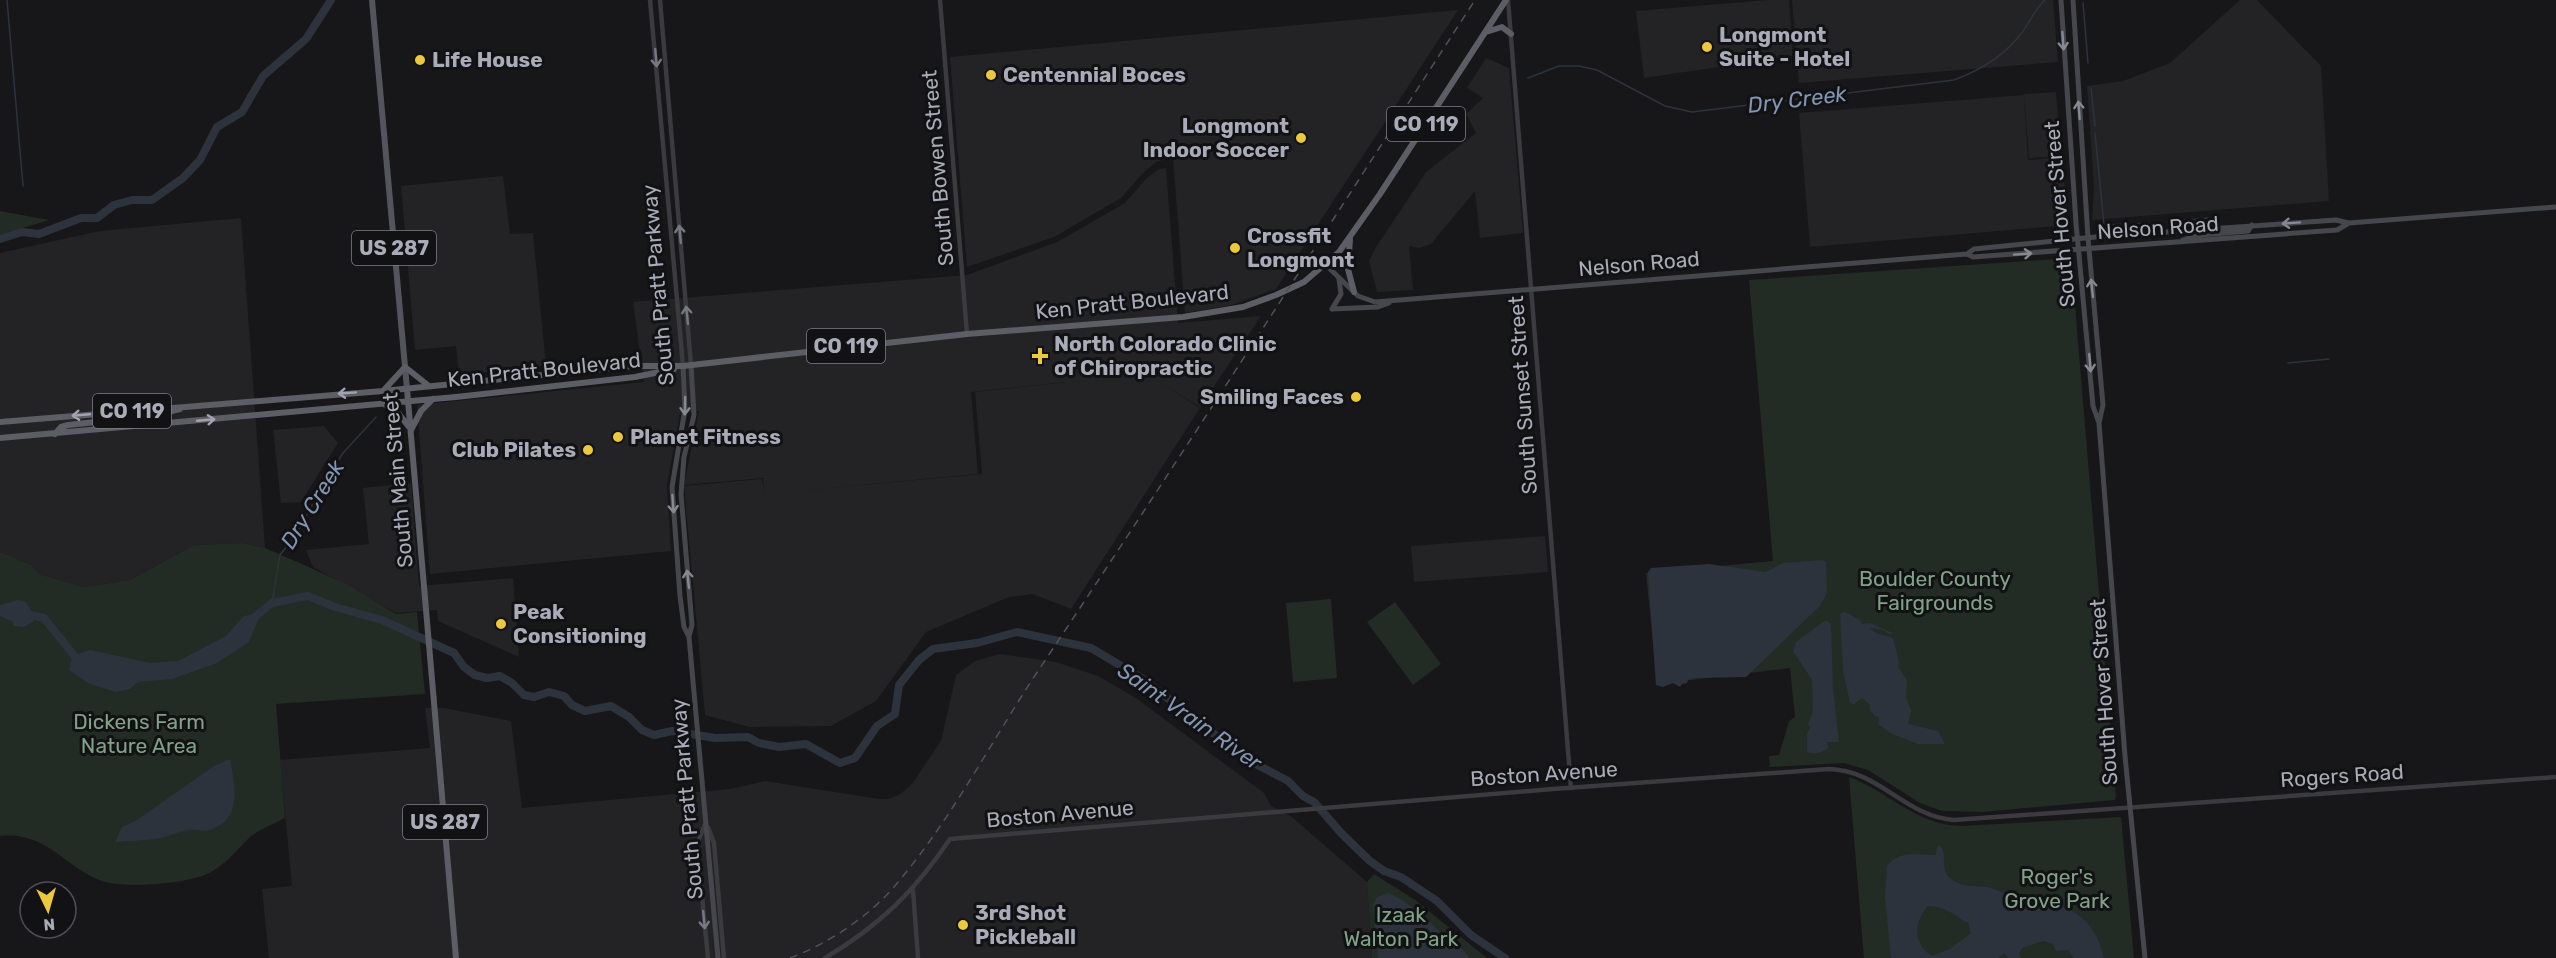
<svg xmlns="http://www.w3.org/2000/svg" width="2556" height="958" font-family="Rubik,sans-serif">
  <rect width="100%" height="100%" fill="#171719"/>
  <!-- built -->
  <path fill="#232326" fill-rule="evenodd" d="M1768,0h21l4,56 -149,22 -8,-67z
    M1792,0h261l5,62 -259,21z
    M2240,0h17l64,66 8,135 -237,19 2,-32 -7,-102 36,-5 47,-18z
    M1458,10l-182,279 -44,16 -47,8 -12,-156 -17,5 -14,12 -21,24 -67,39 -87,30 -17,-210z
    M1486,58l23,10 14,165 -43,5 -5,-47 -44,53 -12,4 -10,-2 4,44 -36,2 -8,-31 7,-14 50,-75 50,-39 -10,-19 17,-16 -16,-10z
    M2056,92l5,64 -32,2 -5,-64z
    M2024,95l4,65 34,-3 6,68 -258,22 -11,-134z
    M1166,168l12,155 83,-7 -61,91 -44,-27 44,28 -129,201 -38,-15 -24,3 -83,35 -50,69 -45,25 -82,1 -44,-12 -21,-229 78,-7 2,13 -1,-14 -79,7 15,-74 -19,2 -13,72 4,66 -241,23 -13,-169 227,-23 -11,-80 334,-27 90,-33 68,-39 21,-24 13,-10zM1096,379l-121,13 7,82 -219,20 215,-20 -7,-82z
    M503,176l7,58 23,-1 13,133 -87,9 -3,-29 -41,4 -14,-164z
    M241,218l24,330 -23,-5 -48,2 -64,35 -46,7 -45,-13 -7,-9 -32,-13v-299l100,-22z
    M324,426l14,17 -37,59 -20,1 -8,-73z
    M411,483l8,103 94,-8 6,79 -81,-36 -1,-11 -41,3 -83,-46 -7,-17 63,-6 -6,-56z
    M1545,536l3,36 -134,10 -3,-36z
    M1000,654l56,8 42,14 38,22 128,95 7,13 21,11 75,65 5,76h-1103l-7,-69 30,-3 -12,-126 150,-12 -5,-40h19l67,13 11,87 208,-19 35,-8 114,18h10l10,-4 13,-11 29,-43 15,-66 19,-14z"/>
  <!-- green -->
  <path fill="#232b25" d="M0,211l49,9 -49,15z
    M2071,258l45,538 -1,4 -132,12 -41,-1 -22,-8 -52,-33 -24,-7 -74,4 -1,-11 10,-1 10,-34 6,-4 -5,-49 -133,16 -11,-111 127,-12 -24,-281z
    M242,543l23,5 37,16 46,21 48,29 21,-2 8,82 -149,10 9,114c-11,6 -26,11 -36,20 -15,15 -29,33 -50,39 -23,7 -78,12 -100,3 -36,-15 -54,-49 -99,-44v-284l32,13 7,9 45,13 46,-7 64,-35z
    M1331,599l6,79 -44,4 -7,-79z
    M1395,602l46,62 -28,21 -46,-63z
    M1849,777c39,14 68,49 113,49l159,-9 13,141h-270z
    M1374,874l41,26 72,58h-115l-5,-76z"/>
  <!-- water -->
  <path fill="#2d333c" fill-rule="evenodd" d="M1823,560l3,2 1,31 -7,13 -74,71 -52,1 -6,2 -1,3 -5,1 -2,3 -7,-4 -10,4 -7,-2 -8,-113 3,-4 58,-4 57,8 17,-9z
    M18,600l8,2 9,14 -2,6 -10,5 -9,-1 -1,-4 -13,-6v-11z
    M1845,612l15,8 2,4 8,-1 23,10 -4,1 -6,-4 -14,-2 7,5 17,5 6,24 -1,4 9,15 -1,16 5,14 -3,13 30,7 7,13h-27l-28,-11 -12,-9 1,-7 -4,-1 -5,-6v-5l-8,-7 -9,7 -3,-3 -7,-31 -3,-57z
    M261,613l-12,29 -32,21 -45,16 -34,3 -8,7 -14,3 -26,-8 -21,-14 3,-14 18,-6 60,13 28,-2 48,-25 18,-20z
    M1826,620l5,5 2,63 6,54h-12l1,6c-8,5 -11,7 -21,4v-18l3,-7 -2,-3 5,-13 -1,-31 -19,-29 3,-9z
    M230,759c5,27 13,60 -20,71 -8,2 -15,-2 -23,0 -9,2 -17,6 -26,8 -15,3 -31,2 -46,4l7,-15 15,-7 77,-54z
    M1940,845c8,10 -1,24 11,34 11,9 23,6 36,8 7,1 14,6 21,8 46,8 84,10 96,63h-30l-6,-8 -12,1 -3,-7 -10,-3 -21,7 -3,6 2,4h-14l-2,-5 -7,5h-107l-6,-62 2,-30c12,-16 31,-11 49,-11l1,-8zM1928,906c13,-1 28,9 37,16h3l3,11 -21,16 -18,7c-20,-12 -18,-35 -4,-50z
    M1388,893c22,9 36,24 53,40 10,10 21,13 29,25h-92l-5,-53 4,-8z"/>
  <g fill="none" stroke-linecap="round" stroke-linejoin="round">
    <!-- stream -->
    <path stroke="#2d333c" stroke-width="1.5" d="M7,0l16,186
      M2083,3l5,60
      M1528,78l31,-12h20l18,4 68,36 27,6 262,-32c27,-10 52,-25 69,-49 7,-10 13,-23 22,-31
      M2091,88l4,38
      M2095,133l9,92 54,-2
      M2168,222l40,-4 4,3
      M2288,363l41,-4
      M272,603l8,-48 17,-22 31,-57 15,-23 33,-36"/>
    <!-- river -->
    <path stroke="#2d333c" stroke-width="8" d="M0,239l22,-7 17,2 42,-16h16l17,-13 18,-5h20l31,-22 17,-18 17,-33 25,-15 21,-36 43,-37 25,-39
      M25,614l19,4 36,45
      M251,620l21,-17 36,-7 27,11 47,13 72,33 10,14 11,8 12,3 13,-2 12,7 12,12 10,2 15,-5 15,4 8,9 13,6 26,-5 18,11 13,13 12,5 18,-4 43,7 33,-1 11,6 20,4 27,-3 34,19 15,-5 22,-32 18,-12 4,-29 20,-25 14,-11 44,-6 40,-11 74,16 49,29 108,83 40,21 15,15 11,6 28,32 28,27 14,10 17,6 36,24 34,34 34,23"/>
    <!-- tertiary -->
    <path stroke="#3a3a3f" stroke-width="4.5" d="M650,0l33,366
      M660,0l31,365
      M940,0l27,334
      M1508,0l63,788
      M706,822l-9,22 11,114
      M708,827l6,16 10,115
      M913,890l5,68
      M825,958c54,-32 90,-67 125,-119l603,-50 276,-20c50,1 77,48 125,51l602,-43"/>
    <!-- secondary -->
    <path stroke="#46474d" stroke-width="5" d="M2061,0l15,223 17,183 6,17 26,333 20,202
      M2073,0l15,238 15,167 -4,18
      M2183,240l17,-5 48,-4 4,-6
      M1967,254l7,-5 121,-12 241,-17 13,3 207,-16
      M1326,265l32,31 17,6 592,-48 6,3 364,-27 12,-7
      M1332,309l46,-2 11,-4
      M1332,309l9,-15 -2,-15
      M683,366l2,43 -13,78 8,109 4,31 5,10 29,321
      M689,636l3,-11 -11,-131 3,-37 10,-42 -3,-50"/>
    <!-- primary -->
    <path stroke="#54555c" stroke-width="6" d="M372,0l35,389"/>
    <!-- trunk -->
    <path stroke="#5c5d65" stroke-width="6" d="M1486,32l16,-5 9,7
      M1350,239l-2,30 6,23
      M407,389l49,569
      M384,390l21,-23 24,19
      M384,404l15,10 10,13
      M0,422l383,-31 249,-25h51l284,-32 216,-17 60,-10 33,-12 28,-13 35,-30 41,-58 126,-194
      M411,430l10,-19 12,-12
      M55,434l6,-7 7,-2 83,-9 29,-7
      M0,438l456,-41 179,-20 39,-8"/>
    <!-- rail -->
    <path stroke="#515258" stroke-width="1.5" stroke-dasharray="8 6" stroke-linecap="butt" d="M790,958c37,-14 77,-40 103,-70 59,-68 99,-149 149,-223 147,-220 289,-443 433,-665"/>
  </g>
  <!-- one-way arrows -->
  <defs><path id="oneway-shaft" d="M-6 0H5M1.5-3L5.5 0L1.5 3" fill="none" stroke-width="1.6" stroke-linecap="round" stroke-linejoin="round" transform="scale(1.5)"/></defs>
  <g stroke="#868993">
    <use href="#oneway-shaft" transform="translate(2063 41) rotate(86)"/>
    <use href="#oneway-shaft" transform="translate(2079 110) rotate(-94)"/>
    <use href="#oneway-shaft" transform="translate(2291 223) rotate(176)"/>
    <use href="#oneway-shaft" transform="translate(2023 254) rotate(-4)"/>
    <use href="#oneway-shaft" transform="translate(2092 288) rotate(-96)"/>
    <use href="#oneway-shaft" transform="translate(2090 363) rotate(85)"/>
    <use href="#oneway-shaft" transform="translate(685 406) rotate(91)"/>
    <use href="#oneway-shaft" transform="translate(673 504) rotate(86)"/>
    <use href="#oneway-shaft" transform="translate(688 579) rotate(-96)"/>
  </g>
  <g stroke="#777982">
    <use href="#oneway-shaft" transform="translate(656 58) rotate(85)"/>
    <use href="#oneway-shaft" transform="translate(680 234) rotate(-95)"/>
    <use href="#oneway-shaft" transform="translate(687 315) rotate(-96)"/>
    <use href="#oneway-shaft" transform="translate(704 920) rotate(85)"/>
  </g>
  <g stroke="#a1a4b0">
    <use href="#oneway-shaft" transform="translate(347 393) rotate(176)"/>
    <use href="#oneway-shaft" transform="translate(81 415) rotate(175)"/>
    <use href="#oneway-shaft" transform="translate(206 420) rotate(-5)"/>
  </g>
  <!-- markers -->
  <g fill="#ebc83c" stroke="#121214" stroke-width="2">
    <circle cx="1707" cy="47" r="6"/>
    <circle cx="420" cy="60" r="6"/>
    <circle cx="991" cy="75" r="6"/>
    <circle cx="1301" cy="138" r="6"/>
    <circle cx="1235" cy="248" r="6"/>
    <path d="M1037 347h6v6h6v6h-6v6h-6v-6h-6v-6h6z"/>
    <circle cx="1356" cy="397" r="6"/>
    <circle cx="618" cy="437" r="6"/>
    <circle cx="588" cy="450" r="6"/>
    <circle cx="501" cy="624" r="6"/>
    <circle cx="963" cy="925" r="6"/>
  </g>
  <g text-anchor="middle" stroke-width="6" stroke-linejoin="round" paint-order="stroke">
    <!-- shield labels -->
    <g fill="#121214" stroke="#7c7e87" stroke-width="1.5">
      <rect x="1387" y="107" width="78" height="34" rx="4.5"/>
      <rect x="352" y="231" width="84" height="34" rx="4.5"/>
      <rect x="807" y="329" width="78" height="34" rx="4.5"/>
      <rect x="93" y="394" width="78" height="34" rx="4.5"/>
      <rect x="403" y="805" width="84" height="34" rx="4.5"/>
    </g>
    <g font-size="20" font-weight="bold" fill="#a9acb8">
      <text x="1426" y="131">CO 119</text>
      <text x="394" y="255">US 287</text>
      <text x="846" y="353">CO 119</text>
      <text x="132" y="418">CO 119</text>
      <text x="445" y="829">US 287</text>
    </g>
    <!-- poi labels -->
    <g font-size="21" font-weight="bold" fill="#a9acb8" stroke="#121214" text-anchor="start">
      <text x="1719" y="42">Longmont<tspan x="1719" dy="24">Suite - Hotel</tspan></text>
      <text x="432" y="67">Life House</text>
      <text x="1003" y="82">Centennial Boces</text>
      <text x="1289" y="133" text-anchor="end">Longmont<tspan x="1289" dy="24">Indoor Soccer</tspan></text>
      <text x="1247" y="243">Crossfit<tspan x="1247" dy="24">Longmont</tspan></text>
      <text x="1054" y="351">North Colorado Clinic<tspan x="1054" dy="24">of Chiropractic</tspan></text>
      <text x="1344" y="404" text-anchor="end">Smiling Faces</text>
      <text x="630" y="444">Planet Fitness</text>
      <text x="576" y="457" text-anchor="end">Club Pilates</text>
      <text x="513" y="619">Peak<tspan x="513" dy="24">Consitioning</tspan></text>
      <text x="975" y="920">3rd Shot<tspan x="975" dy="24">Pickleball</tspan></text>
    </g>
    <!-- street labels -->
    <g font-size="21" fill="#a9acb8" stroke="#121214">
      <text transform="translate(938 168) rotate(-95)" y="7">South Bowen Street</text>
      <text transform="translate(2060 214) rotate(-95)" y="7">South Hover Street</text>
      <text transform="translate(2158 228) rotate(-4)" y="7">Nelson Road</text>
      <text transform="translate(1639 264) rotate(-5)" y="7">Nelson Road</text>
      <text transform="translate(658 285) rotate(-95)" y="7">South Pratt Parkway</text>
      <text transform="translate(1132 302) rotate(-6)" y="7">Ken Pratt Boulevard</text>
      <text transform="translate(544 370) rotate(-6)" y="7">Ken Pratt Boulevard</text>
      <text transform="translate(1523 395) rotate(-94)" y="7">South Sunset Street</text>
      <text transform="translate(398 480) rotate(-95)" y="7">South Main Street</text>
      <text transform="translate(2104 692) rotate(-94)" y="7">South Hover Street</text>
      <text transform="translate(1544 774) rotate(-4)" y="7">Boston Avenue</text>
      <text transform="translate(2342 776) rotate(-4)" y="7">Rogers Road</text>
      <text transform="translate(687 799) rotate(-95)" y="7">South Pratt Parkway</text>
      <text transform="translate(1060 814) rotate(-5)" y="7">Boston Avenue</text>
    </g>
    <!-- park labels -->
    <g font-size="21" fill="#81a288" stroke="#121214">
      <text x="1935" y="586">Boulder County<tspan x="1935" dy="24">Fairgrounds</tspan></text>
      <text x="139" y="729">Dickens Farm<tspan x="139" dy="24">Nature Area</tspan></text>
      <text x="2057" y="884">Roger's<tspan x="2057" dy="24">Grove Park</tspan></text>
      <text x="1401" y="922">Izaak<tspan x="1401" dy="24">Walton Park</tspan></text>
    </g>
    <!-- water labels -->
    <g font-size="22" font-style="italic" fill="#8295b2" stroke="#121214">
      <text transform="translate(1797 99) rotate(-7)" y="8">Dry Creek</text>
      <text transform="translate(312 504) rotate(-58)" y="8">Dry Creek</text>
      <text transform="translate(1190 716) rotate(35)" y="8">Saint Vrain River</text>
    </g>
  </g>
  <!-- north arrow -->
  <g transform="translate(48 910) rotate(175)"><circle r="28" fill="#121214" stroke="#4e5056" stroke-width="1.5"/>
  <path d="M0-4.5L10 22L0 15L-10 22Z" fill="#ebc83c"/>
  <text y="-9" font-size="16" font-weight="bold" text-anchor="middle" fill="#a9acb8">N</text>
  </g>
</svg>
